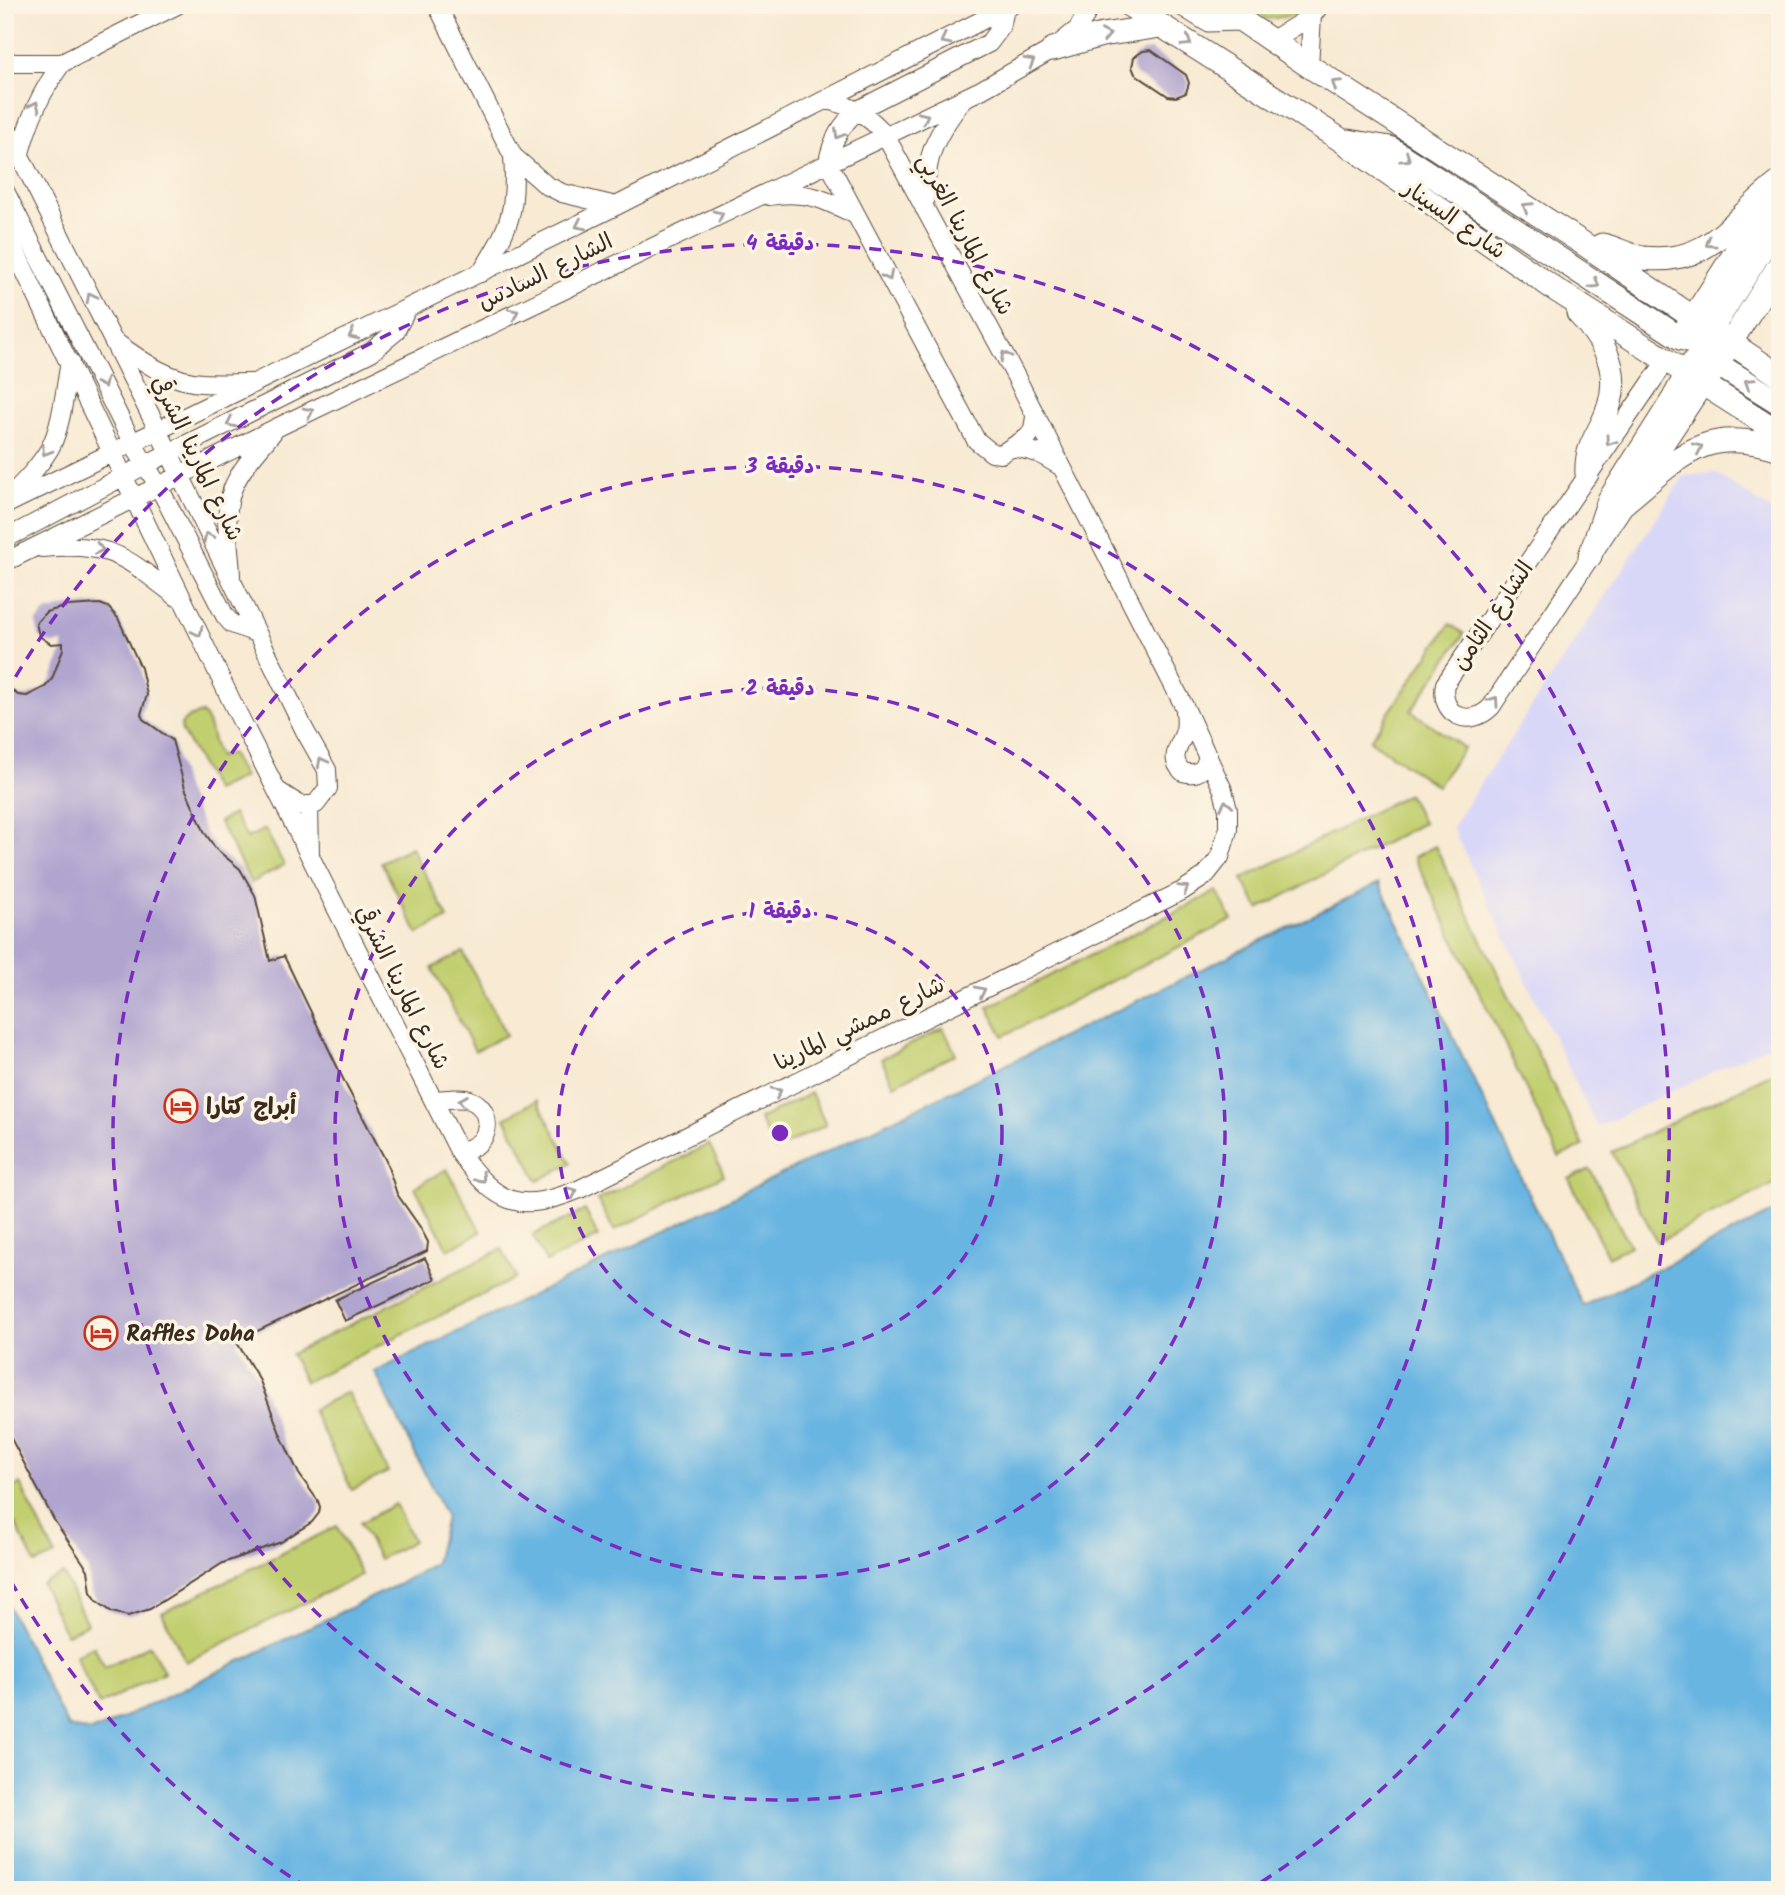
<svg xmlns="http://www.w3.org/2000/svg" width="1785" height="1895" font-family="Kalam,'Playpen Sans Arabic',sans-serif">
  <rect width="100%" height="100%" fill="#fcf5e5"/>
  <filter id="ink" filterUnits="userSpaceOnUse"><feTurbulence type="fractalNoise" baseFrequency=".0143" numOctaves="2"/><feDisplacementMap in="SourceGraphic" scale="14" xChannelSelector="R" yChannelSelector="G"/><feConvolveMatrix kernelMatrix="1 2 1 2 8 2 1 2 1" color-interpolation-filters="sRGB"/></filter>
  <filter id="wash" filterUnits="userSpaceOnUse"><feTurbulence type="fractalNoise" baseFrequency=".00686" numOctaves="4" result="noise"/><feDisplacementMap in="SourceGraphic" scale="28" xChannelSelector="R" yChannelSelector="G"/><feGaussianBlur stdDeviation="1.57" result="paint"/><feColorMatrix in="noise" values="0 0 0 0 0 0 0 0 0 0 0 0 0 0 0 0 0 1.4 0 .05"/><feComposite in="paint" operator="in"/></filter>
  <g filter="url(#wash)">
    <rect width="100%" height="100%" fill="#f8ead3"/>
    <!-- built -->
    <path fill="#d9d7f8" d="M1715,473l65,43v524l-183,87 -145,-300 232,-351z"/>
    <!-- green -->
    <path fill="#c2cf70" stroke="#7e7c47" stroke-width="2" d="M1247,5h58l-7,10 -31,4z
      M1450,624l14,10 -53,77 53,37 -27,38 -67,-46z
      M202,713c11,12 8,28 17,44l12,-3 13,23 -29,14 -33,-60 -1,-7 8,-7z
      M1408,794l15,29 -164,86 -17,-30z
      M233,814l14,24 18,-9 19,36 -33,18 -32,-61z
      M1435,846l148,300 -24,11 -145,-300z
      M411,847l37,71 -30,16 -37,-72z
      M1217,891l15,29 -229,116 -15,-29z
      M463,952l43,83 -31,16 -43,-83z
      M943,1028l13,26 -62,31 -13,-26z
      M1780,1069v112l-123,61 -45,-90z
      M811,1093l15,32 -51,25 -16,-31z
      M537,1100l34,63 -33,18 -33,-63z
      M709,1144l15,31 -110,56 -16,-31z
      M447,1169l34,63 -33,18 -33,-63z
      M1590,1169l40,77 -22,11 -39,-78z
      M585,1210l13,27 -52,25 -13,-27z
      M502,1249l14,29 -211,104 -14,-28z
      M347,1392l41,80 -36,18 -40,-80z
      M20,1484l35,71 -20,9 -30,-61v-12z
      M395,1504l18,37 -34,18 -19,-36z
      M337,1526l24,49 -175,87 -24,-49z
      M63,1574l24,50 -21,11 -24,-51z
      M150,1645l14,27 -65,33 -24,-49 19,-10 11,21z"/>
    <!-- water -->
    <path fill="#69b5e2" stroke="#527080" stroke-width="2" d="M1379,883l204,423 197,-97v681h-1775v-291l63,128 21,4 15,-4 293,-142 38,-22 11,-46 -71,-145z"/>
    <g id="blocks">
      <!-- building -->
      <path fill="#b0a5cf" d="M1151,50l35,25 3,8 -3,10 -10,4 -8,-1 -33,-22 -3,-7 2,-10 9,-6z
        M100,604l8,3 10,11 23,50 6,27 -6,19 2,5 29,21 13,48 20,45 11,16 24,20 15,26 15,66 14,-5 63,131 39,74 11,33 23,33 8,15 -1,9 -191,90 24,40 21,55 18,38 19,27 2,6 -1,6 -7,9 -31,20 -58,21 -73,46 -22,7 -16,-4 -14,-10 -7,-10 -3,-22 -34,-50 -49,-93v-743l13,11 9,1 18,-9 7,-8 11,-30v-6l-12,1 -12,-8 -3,-13 10,-11 22,-6z
        M425,1258l10,21 -90,42 -10,-21z"/>
    </g>
  </g>
  <g filter="url(#ink)">
    <use href="#blocks" fill-opacity="0" stroke="#574739" stroke-width="2"/>
    <g fill="none" stroke-linecap="round" stroke-linejoin="round">
      <defs>
        <path id="minor" d="M437,5l76,151 33,29 16,8 54,13
          M1271,41l41,-25 8,-11
          M5,60l9,3h48l115,-58
          M1309,66l3,-50
          M5,126l154,306 146,299 22,39 1,18 -12,16 -15,2 -23,-15
          M20,153c9,-34 21,-61 42,-90
          M828,162l148,278 16,13 9,1 27,-17 5,-8 2,-12
          M828,162c4,-22 13,-37 30,-52l131,-67 12,-16 4,-18
          M5,191l128,253 26,43 66,129 7,8 24,9
          M769,196c37,-6 55,3 87,19
          M924,208c2,-50 7,-66 37,-106
          M5,230l227,472 228,451c37,52 59,61 120,36l602,-298 23,-15 15,-19 8,-27v-20l-5,-20 -38,-82 -171,-335 -129,-238c-15,-19 -33,-29 -57,-35
          M481,273c29,-46 36,-62 32,-117
          M115,342c26,18 53,39 87,41 16,1 33,0 49,0
          M1666,361l-221,323c-6,31 24,45 46,23l213,-322
          M1015,447l23,6 22,13
          M8,498c15,-15 31,-31 42,-50 12,-22 15,-60 20,-86
          M5,505l611,-299 396,-201
          M5,539l140,-74 226,-113 24,-20 12,-23
          M42,548c70,-6 82,8 135,49
          M5,562l273,-135 703,-337 72,-41 25,-20 13,-24
          M231,575c-1,-24 -7,-54 -1,-78 6,-25 28,-46 43,-65
          M1185,712c1,6 1,12 0,18 -4,16 -18,27 -2,42 15,4 22,-2 25,-16
          M309,806l1,49
          M433,1100c10,0 23,-3 33,-1 18,3 26,24 17,39 -5,8 -15,11 -23,15"/>
        <path id="tertiary" d="M1129,5l212,135 215,150 224,143
          M1184,5l24,15 30,-1
          M1219,5l90,61 275,178 196,132
          M1053,49l49,-14 59,-9
          M1348,141l42,7 290,190 26,7 24,-2
          M1602,245c15,3 27,11 41,13 70,8 88,-40 137,-76
          M1578,313c33,35 47,68 22,115 -9,17 -14,26 -13,46
          M1686,329l82,-127
          M1706,344l5,-14 69,-110
          M1703,359l14,5 63,39
          M1704,385l76,-121
          M1624,503c55,-45 79,-79 156,-54
          M1590,556l19,-56 63,-99 22,-40"/>
      </defs>
      <!-- minor casing -->
      <use href="#minor" stroke="#574739" stroke-width="20"/>
      <!-- tertiary casing -->
      <use href="#tertiary" stroke="#574739" stroke-width="25"/>
      <!-- minor -->
      <use href="#minor" stroke="#fff" stroke-width="18"/>
      <!-- tertiary -->
      <use href="#tertiary" stroke="#fff" stroke-width="23"/>
    </g>
    <!-- one-way arrows -->
    <defs><path id="oneway-chevron" d="M-2-3.5L2.5 0L-2 3.5" fill="none" stroke-width="1.6" stroke-linecap="round" stroke-linejoin="round" transform="scale(1.75)"/></defs>
    <g stroke="#a79f9a">
      <use href="#oneway-chevron" transform="translate(1106 35) rotate(-11)"/>
      <use href="#oneway-chevron" transform="translate(945 40) rotate(153)"/>
      <use href="#oneway-chevron" transform="translate(1187 42) rotate(32)"/>
      <use href="#oneway-chevron" transform="translate(1030 62) rotate(-30)"/>
      <use href="#oneway-chevron" transform="translate(1336 84) rotate(-147)"/>
      <use href="#oneway-chevron" transform="translate(35 106) rotate(-65)"/>
      <use href="#oneway-chevron" transform="translate(924 117) rotate(-25)"/>
      <use href="#oneway-chevron" transform="translate(839 134) rotate(120)"/>
      <use href="#oneway-chevron" transform="translate(1406 158) rotate(34)"/>
      <use href="#oneway-chevron" transform="translate(1527 207) rotate(-147)"/>
      <use href="#oneway-chevron" transform="translate(719 215) rotate(-26)"/>
      <use href="#oneway-chevron" transform="translate(580 225) rotate(154)"/>
      <use href="#oneway-chevron" transform="translate(1710 243) rotate(147)"/>
      <use href="#oneway-chevron" transform="translate(888 276) rotate(62)"/>
      <use href="#oneway-chevron" transform="translate(1595 284) rotate(33)"/>
      <use href="#oneway-chevron" transform="translate(91 297) rotate(-117)"/>
      <use href="#oneway-chevron" transform="translate(514 313) rotate(-26)"/>
      <use href="#oneway-chevron" transform="translate(353 335) rotate(154)"/>
      <use href="#oneway-chevron" transform="translate(1005 356) rotate(-118)"/>
      <use href="#oneway-chevron" transform="translate(103 383) rotate(64)"/>
      <use href="#oneway-chevron" transform="translate(1749 383) rotate(-148)"/>
      <use href="#oneway-chevron" transform="translate(309 412) rotate(-26)"/>
      <use href="#oneway-chevron" transform="translate(231 423) rotate(153)"/>
      <use href="#oneway-chevron" transform="translate(1610 441) rotate(125)"/>
      <use href="#oneway-chevron" transform="translate(1698 448) rotate(-25)"/>
      <use href="#oneway-chevron" transform="translate(46 451) rotate(121)"/>
      <use href="#oneway-chevron" transform="translate(208 537) rotate(-116)"/>
      <use href="#oneway-chevron" transform="translate(99 549) rotate(12)"/>
      <use href="#oneway-chevron" transform="translate(198 632) rotate(64)"/>
      <use href="#oneway-chevron" transform="translate(1494 701) rotate(-55)"/>
      <use href="#oneway-chevron" transform="translate(322 762) rotate(-118)"/>
      <use href="#oneway-chevron" transform="translate(1226 805) rotate(-100)"/>
      <use href="#oneway-chevron" transform="translate(1184 889) rotate(-31)"/>
      <use href="#oneway-chevron" transform="translate(981 991) rotate(-26)"/>
      <use href="#oneway-chevron" transform="translate(777 1092) rotate(-26)"/>
      <use href="#oneway-chevron" transform="translate(463 1101) rotate(-171)"/>
      <use href="#oneway-chevron" transform="translate(481 1178) rotate(46)"/>
      <use href="#oneway-chevron" transform="translate(573 1192) rotate(-23)"/>
    </g>
  </g>
  <!-- distance rings -->
  <g fill="none" stroke="#7b2cbf" stroke-width="3.5" stroke-dasharray="12 9">
    <circle cx="780" cy="1133" r="222"/>
    <circle cx="780" cy="1133" r="445"/>
    <circle cx="780" cy="1133" r="667"/>
    <path d="M308 1888A890 890 0 0 1 5 1571M5 695A890 890 0 1 1 1252 1888"/>
  </g>
  <!-- icons -->
  <defs>
    <symbol id="hotel-ring" viewBox="-11 -11 22 22"><circle r="9.5" fill="#fcf5e5" stroke="#c8321e" stroke-width="1.5"/><path d="M-6-4.5h1.5V1H6V5H4.5V3h-9V5H-6ZM-4 0a1.8 1.8 0 1 1 3.6 0ZM.5 0V-2.5h3Q6-2.5 6 0Z" fill="#c8321e"/></symbol>
  </defs>
  <g fill-rule="evenodd">
    <use href="#hotel-ring" x="162" y="1087" width="38" height="38"/>
    <use href="#hotel-ring" x="82" y="1314" width="38" height="38"/>
  </g>
  <g text-anchor="middle" stroke-width="7" stroke-linejoin="round" paint-order="stroke">
    <!-- street labels -->
    <g font-size="23" fill="#3b2a1e" stroke="#fcf5e5">
      <text transform="translate(1455 219) rotate(35)" y="8">شارع السينار</text>
      <text transform="translate(966 234) rotate(62)" y="8">شارع المارينا الغربي</text>
      <text transform="translate(545 271) rotate(-26)" y="8">الشارع السادس</text>
      <text transform="translate(198 458) rotate(64)" y="8">شارع المارينا الشرقي</text>
      <text transform="translate(1492 615) rotate(-56)" y="8">الشارع الثامن</text>
      <text transform="translate(403 987) rotate(63)" y="8">شارع المارينا الشرقي</text>
      <text transform="translate(859 1023) rotate(-26)" y="8">شارع ممشي المارينا</text>
    </g>
    <!-- poi labels -->
    <g font-size="23" font-weight="bold" fill="#3b2a1e" stroke="#fcf5e5" text-anchor="start">
      <text x="206" y="1114">أبراج كتارا</text>
      <text x="126" y="1341">Raffles Doha</text>
    </g>
  </g>
  <circle cx="780" cy="1133" r="10" fill="#7b2cbf" stroke="#fcf5e5" stroke-width="3.5"/>
  <g font-size="21" text-anchor="middle" font-weight="bold" fill="#7b2cbf" stroke="#fcf5e5" stroke-width="7" stroke-linejoin="round" paint-order="stroke">
    <text x="780" y="250">4 دقيقة</text>
    <text x="780" y="473">3 دقيقة</text>
    <text x="780" y="695">2 دقيقة</text>
    <text x="780" y="918">1 دقيقة</text>
  </g>
  <!-- margin -->
  <rect width="1785" height="1895" fill="none" stroke="#fcf5e5" stroke-width="28"/>
</svg>
